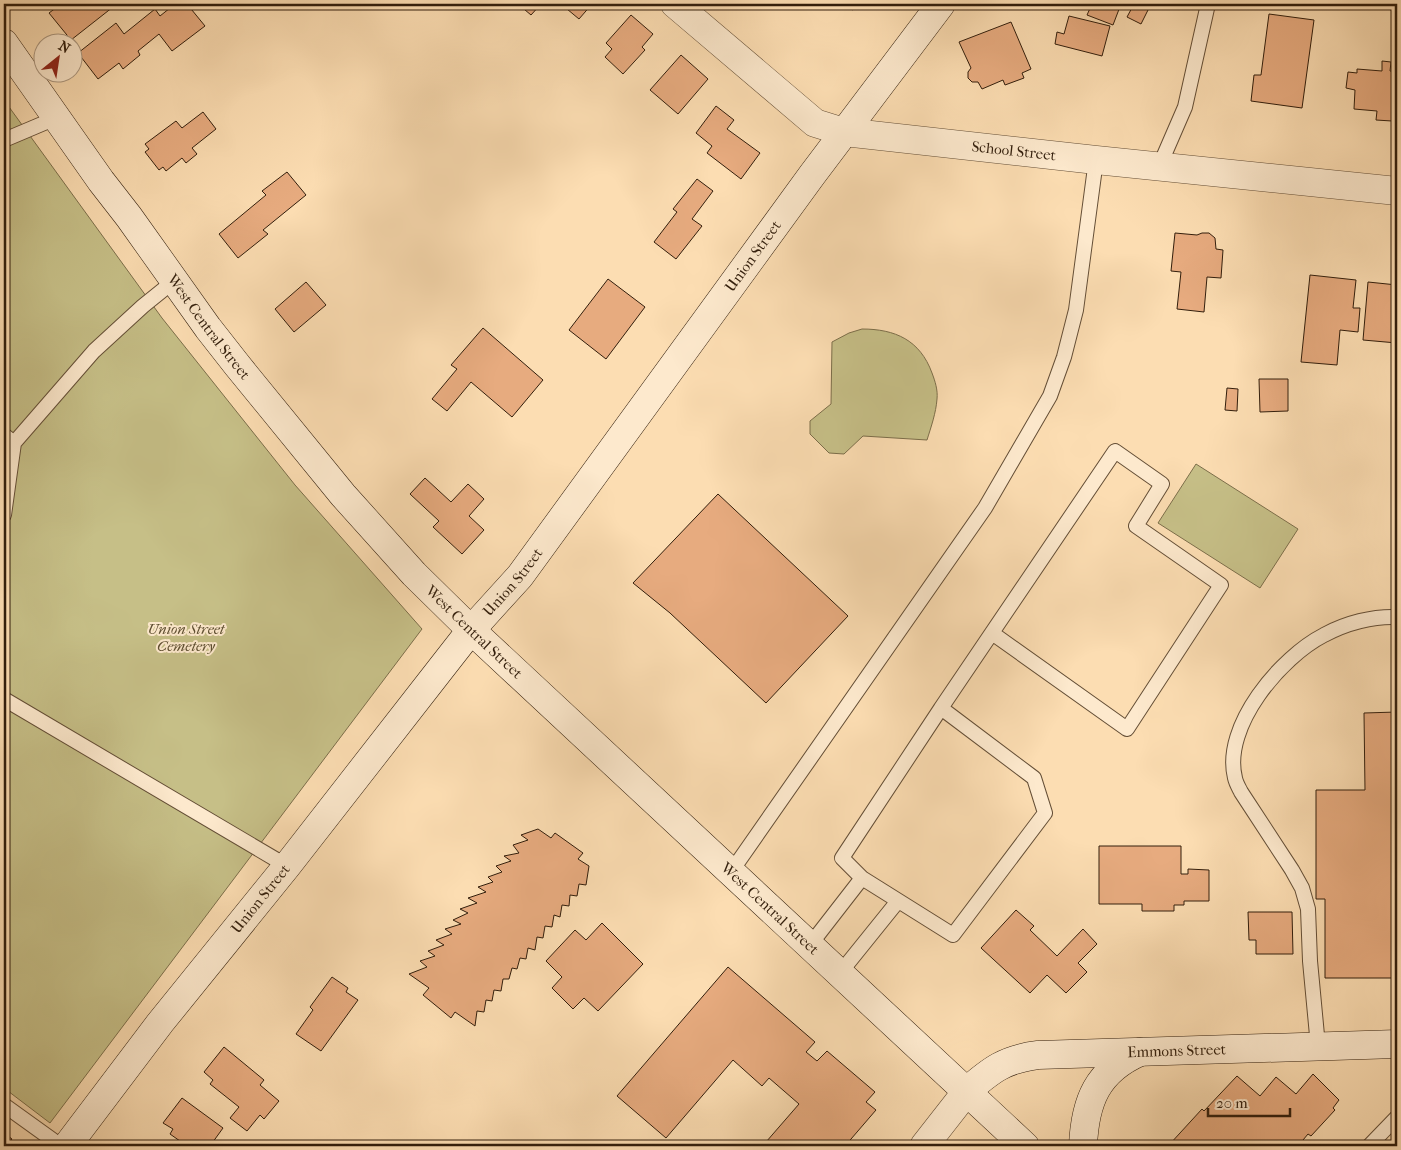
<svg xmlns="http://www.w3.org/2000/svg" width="1401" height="1150" font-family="'IM FELL French Canon',serif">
  <rect width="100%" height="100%" fill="#fcddb2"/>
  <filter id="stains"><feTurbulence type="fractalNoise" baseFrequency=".004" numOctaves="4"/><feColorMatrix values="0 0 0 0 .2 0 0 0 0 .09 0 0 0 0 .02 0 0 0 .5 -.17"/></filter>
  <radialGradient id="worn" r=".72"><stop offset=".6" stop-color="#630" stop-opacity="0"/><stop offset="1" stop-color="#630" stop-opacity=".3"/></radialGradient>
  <!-- green -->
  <path fill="#c6bf87" stroke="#7c6e4a" d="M4,100l158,218 133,167 127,144 -372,494 -46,-35z
    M862,329c33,0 58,11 70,44 3,8 6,17 5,26 -1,14 -6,28 -10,41l-64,-4 -19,18 -15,-1 -19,-19v-13l21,-17 1,-62 17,-9z
    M1196,464l102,65 -38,59 -102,-65z"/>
  <!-- building -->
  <path fill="#e7ab7f" stroke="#321e0c" d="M61,4h50l2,3 -42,33 -22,-27z
    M175,4h12l18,22 -33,25 -13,-17 -21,17 2,4 -17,14 -4,-6 -21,16 -20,-26 38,-30 8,11 31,-25 5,7z
    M518,4h23l-10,11z
    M561,4h31l-13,15z
    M844,4h14l-5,6z
    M1092,4h29l-8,21 -26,-10z
    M1134,4h17l-10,20 -14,-7z
    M1389,4h8v7l-10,-2z
    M1269,14l45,6 -12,88 -51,-7 3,-26h7z
    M631,15l22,19 -11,13 3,3 -22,24 -18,-17 7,-8 -6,-6z
    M1069,16l41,10 -8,30 -47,-12 2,-12 7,2z
    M1011,22l20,47 -9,4 2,5 -19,7 -2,-5 -21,9 -4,-7h-6l-4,-4v-6l3,-4 -12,-26z
    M681,55l27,24 -30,35 -28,-24z
    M1382,61l9,1 -1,9 7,1v41l-4,-1 -1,9 -16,-1 1,-9 -23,-2 1,-19 -9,-2 2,-16 9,1v-4l25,2z
    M716,106l18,14 -7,9 33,24 -19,26 -34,-26 5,-7 -16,-13z
    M203,112l13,17 -24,19 5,6 -11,9 -4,-5 -16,13 -3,-4 -4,3 -14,-18 4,-3 -4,-5 31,-23 6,7z
    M287,172l19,23 -43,35 5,4 -30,24 -19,-24 47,-39 -4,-4z
    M697,179l16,12 -21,28 10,7 -26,33 -22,-17 23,-30 -4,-3z
    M1175,233l22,2 5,-2h7l6,5 1,11 7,1 -2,28 -14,-1 -3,35 -27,-3 4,-37 -10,-1z
    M1310,275l46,5 -3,28h7l-2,24 -18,-2 -3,35 -36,-3z
    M608,279l37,28 -39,52 -37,-29z
    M306,282l20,23 -32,27 -19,-23z
    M1368,282l29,3v58l-34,-3z
    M483,328l60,52 -31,37 -41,-35 -24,29 -15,-12 25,-30 -6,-4z
    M1259,379h29v32l-28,1z
    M1227,388l11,1 -1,22 -12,-1z
    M425,478l26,24 17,-18 16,15 -15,17 15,14 -22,24 -29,-27 6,-6 -29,-27z
    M718,494l130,122 -82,87 -96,-90 -37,-30z
    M1397,712v266h-72v-79h-9v-109h49l-1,-77z
    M538,829l13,9 4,-5 28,20 -5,6 11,7 -3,19 -7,-1 -2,12 -7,-1 -1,11 -7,-1 -2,12 -6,-2 -2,12 -7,-1 -2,12 -6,-1 -2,13 -7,-2 -2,11 -6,-1 -3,11 -5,-1 -3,11h-6l-2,12 -7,-1 -2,11 -6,-1 -2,12 -7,-1 -2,15 -20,-14 -4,6 -28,-23 6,-7 -20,-14 18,-7 -7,-6 15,-5 -7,-5 16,-6 -8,-5 16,-6 -7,-5 16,-5 -8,-4 15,-7 -8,-4 17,-6 -9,-5 18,-6 -8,-5 15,-5 -5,-5 14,-5 -6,-6 15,-5 -7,-5 15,-3 -6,-8 15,-5 -7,-5z
    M1099,846h82v28h7v-5l21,1v31h-25v4h-10v6h-32v-7h-43z
    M1016,910l18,16 -4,4 27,26 26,-27 14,15 -19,19 9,9 -21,21 -19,-18 -17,18 -49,-45z
    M1248,912h44l1,42h-37v-14h-7z
    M602,923l41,41 -45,47 -14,-13 -11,11 -21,-21 10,-11 -16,-16 29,-31 11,10z
    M728,967l87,75 -9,10 11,9 10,-10 48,41 -9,10 10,8 -31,36h-75l-4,-4 33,-38 -30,-26 -7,8 -29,-26 -67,78 -49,-42z
    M332,977l16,11 -2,4 12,8 -37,51 -25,-17 17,-24 -3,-3z
    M224,1047l40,33 -4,5 19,16 -15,18 -4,-4 -13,16 -17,-13 9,-11 -29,-23 3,-4 -9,-8z
    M1313,1074l26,26 -6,8 2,2 -24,26 -3,-2 -10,12 -129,-1 33,-36 2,2 33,-35 23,20 16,-19 20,17z
    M182,1098l41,30 -13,18h-23l-17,-12 3,-5 -10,-6z
    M4,1133l8,6 -6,7h-2z"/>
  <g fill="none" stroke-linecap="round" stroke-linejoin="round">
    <defs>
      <path id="lane" d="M4,140l52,-22
        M1159,167l26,-60 23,-103
        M4,435l10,8 -10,72
        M14,443l80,-92 49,-45 31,-25
        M4,699l283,167
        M941,708l-99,150 20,20 91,57 92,-122 -11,-35 -93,-70 174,-257 47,33 -26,42 85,59 -94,144 -135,-96
        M731,872l254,-364 65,-112 14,-39 12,-47 20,-150
        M810,945l52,-67
        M840,973l58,-72
        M1318,1046l-8,-85 -2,-52 -6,-21 -10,-18 -51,-78c-2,-4 -5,-9 -6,-14 -13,-52 46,-121 89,-143 22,-12 49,-19 73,-18
        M4,1105l57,41
        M1369,1146l28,-29"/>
      <g id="street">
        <path id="s1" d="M675,4l140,119 29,9 252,28 301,31"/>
        <path d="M924,1146l43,-55"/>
      </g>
      <g id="secondary">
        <path id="s2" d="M4,43l97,138 28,36 79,111 29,37 106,130 71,79 57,56 554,516"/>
        <path id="s3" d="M967,1091c24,-21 38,-32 71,-36l359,-11"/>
        <path id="s4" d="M67,1146l93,-123 127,-157 152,-195 32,-41 49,-54 292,-401 129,-171"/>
        <path d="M1083,1146c2,-45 14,-75 57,-94"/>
      </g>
    </defs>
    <!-- lane casing -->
    <use href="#lane" stroke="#644e36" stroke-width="16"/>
    <!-- street casing -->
    <use href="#street" stroke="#644e36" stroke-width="29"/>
    <!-- secondary casing -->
    <use href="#secondary" stroke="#321e0c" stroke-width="29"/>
    <!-- lane -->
    <use href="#lane" stroke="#fde9cd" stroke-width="14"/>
    <!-- street -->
    <use href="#street" stroke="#fde9cd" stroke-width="28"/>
    <!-- secondary -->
    <use href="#secondary" stroke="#fde9cd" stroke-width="28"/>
  </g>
  <g text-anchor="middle" stroke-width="4" stroke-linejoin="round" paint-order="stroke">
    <!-- street labels -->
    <g font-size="15" fill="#321e0c" stroke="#fde9cd">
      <text dy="5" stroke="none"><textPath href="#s1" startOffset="385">School Street</textPath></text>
      <text dy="5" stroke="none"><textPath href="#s4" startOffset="1124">Union Street</textPath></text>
      <text dy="5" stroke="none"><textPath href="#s2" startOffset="350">West Central Street</textPath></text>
      <text dy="5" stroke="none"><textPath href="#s4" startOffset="719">Union Street</textPath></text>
      <text dy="5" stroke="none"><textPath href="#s2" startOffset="755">West Central Street</textPath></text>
      <text dy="5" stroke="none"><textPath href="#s4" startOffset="314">Union Street</textPath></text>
      <text dy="5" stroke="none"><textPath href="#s2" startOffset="1160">West Central Street</textPath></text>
      <text dy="5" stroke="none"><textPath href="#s3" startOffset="220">Emmons Street</textPath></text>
    </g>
    <!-- park labels -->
    <g font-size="15" font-style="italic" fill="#5e4e31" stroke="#fde9cd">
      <text x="186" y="634">Union Street<tspan x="186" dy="17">Cemetery</tspan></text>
    </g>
  </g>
  <!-- margin -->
  <rect width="1401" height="1150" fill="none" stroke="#fcddb2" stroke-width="20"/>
  <rect x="5" y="5" width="1391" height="1140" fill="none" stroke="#321e0c" stroke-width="2.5"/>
  <rect x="10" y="10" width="1381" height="1130" fill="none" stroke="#321e0c"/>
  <!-- north arrow -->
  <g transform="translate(58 58) rotate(30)"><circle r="24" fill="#fde9cd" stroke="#ac9880"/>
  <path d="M0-4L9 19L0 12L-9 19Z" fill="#8f2418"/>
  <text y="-8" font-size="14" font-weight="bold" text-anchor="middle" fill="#321e0c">N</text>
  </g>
  <!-- scale -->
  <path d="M1208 1108v8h82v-8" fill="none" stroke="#321e0c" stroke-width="2.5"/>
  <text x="1216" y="1108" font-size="15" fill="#321e0c" stroke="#fde9cd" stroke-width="4" paint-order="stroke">20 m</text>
  <rect width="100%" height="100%" filter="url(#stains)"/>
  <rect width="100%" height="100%" fill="url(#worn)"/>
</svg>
